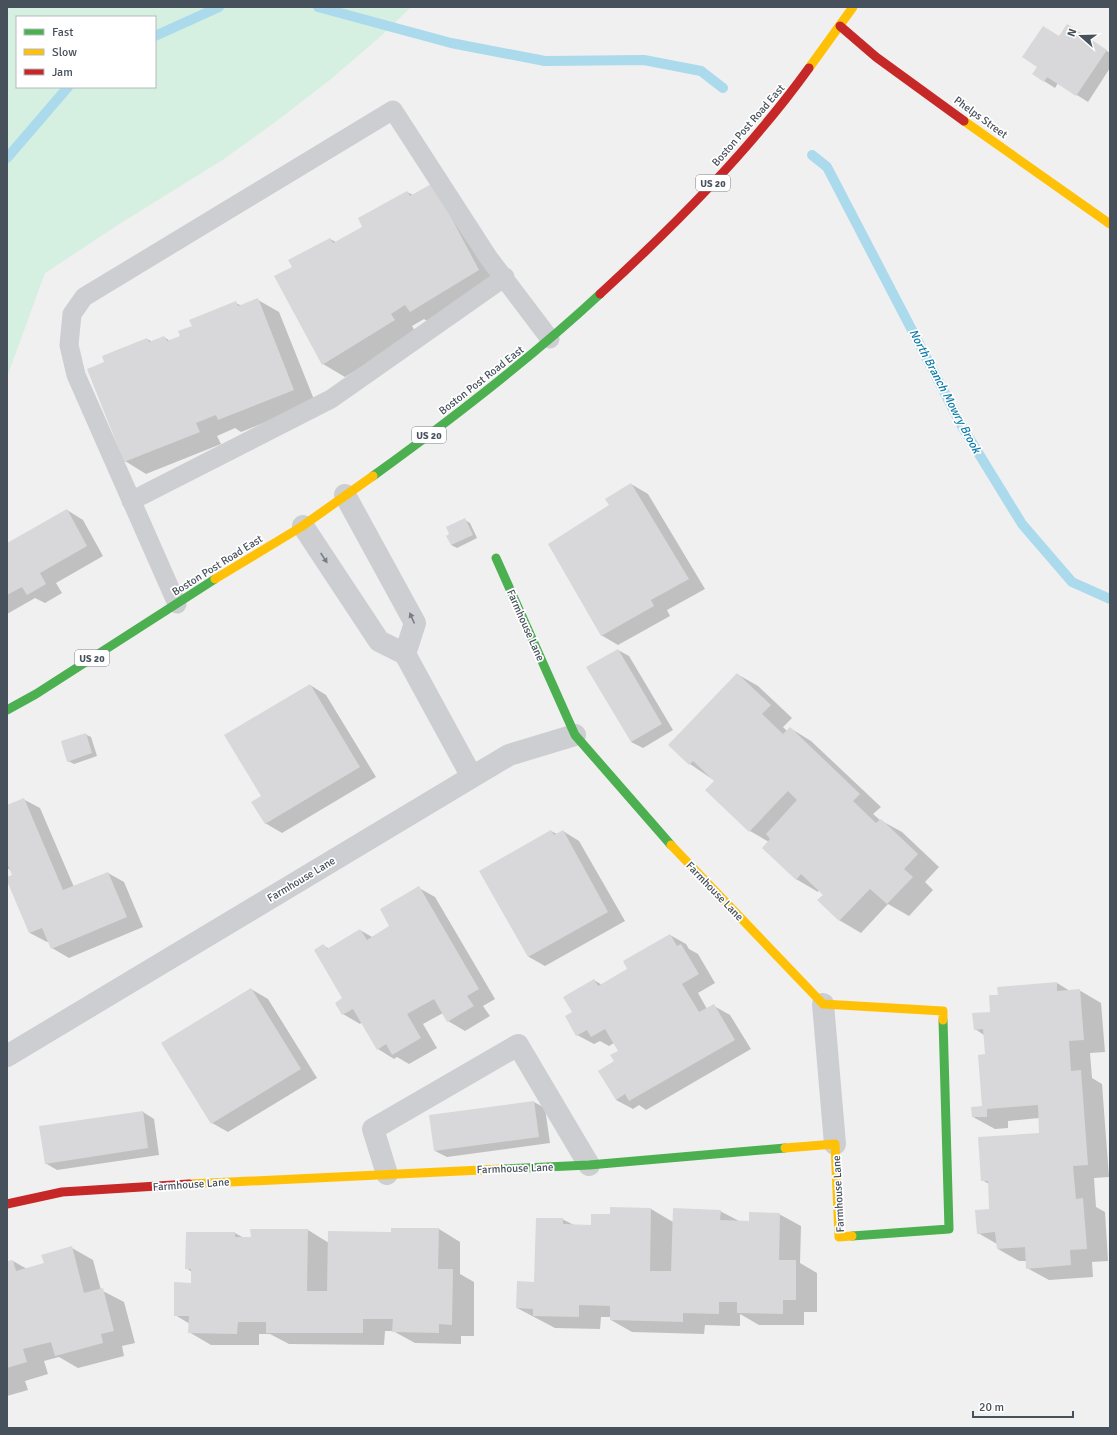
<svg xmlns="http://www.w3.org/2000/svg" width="1117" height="1435" font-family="Signika,sans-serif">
  <rect width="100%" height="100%" fill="#f1f0f0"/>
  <!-- green -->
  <path fill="#d5efe1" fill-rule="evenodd" d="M7,7h404l-30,29 -50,43 -53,41 -54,39 -103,64 -76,50 -38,104zM17,17h138v70h-138z"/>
  <!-- shadow -->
  <path fill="#0003" d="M1079,32l31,21v15l-22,34 -30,-19 -3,5 -11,-7 16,-44z
    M407,192l6,3 41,2 46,85 -68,42 -8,-5 -12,7 4,7 -71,44 -22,-13 -30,-97 37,-28 6,3 28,-15z
    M258,300l21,12 36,90 -74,30 -6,-4 -18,8 4,8 -75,30 -21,-13 -20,-98 42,-24 6,3 11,-5 6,4 12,-5 11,-9 43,-24 6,3z
    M631,484l17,10 57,95 -38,21 3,6 -52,29 -17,-10 10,-129z
    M67,510l16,10 20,36 -47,27 6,10 -17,10 -10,-5 -28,16v-70z
    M465,520l5,3 7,15 -20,10 -6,-3z
    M618,650l11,6 44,74 -30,18 -12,-6z
    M737,674l21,12 34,32 -9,9 4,4 3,-3 21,13 70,66 -8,7 7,6 22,12 37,35 -14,15 8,8 -24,26 -21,-12 -27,29 -22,-13 -15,-25 -5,-5 -1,2 -22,-13 -27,-37 -19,-11 -43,-41 8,-9 -25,-17z
    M310,685l16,10 50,82 -94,56 -17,-10 -2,-27z
    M85,734l6,3 6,19 -23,8 -6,-3z
    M23,799l17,9 34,79 34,-14 16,9 19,45 -74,31 -17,-10 -3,-7 -2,1 -17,-9 -23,-54 7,-3 -2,-5 -5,-3v-62z
    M551,831l6,3 6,-3 16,10 46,80 -80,45 -16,-9 -48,-86z
    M419,888l16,9 60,102 -12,7 7,10 -25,15 -17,-10 -5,-8 -20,11 14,24 -28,16 -12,-7 -3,2 -16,-10 -16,-27 -2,2 -17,-10 1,-15 -21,-54 6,4 31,-19 12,7 19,-11z
    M670,935l16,9 3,5 9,5 17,29 -17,10 9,16 7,-3 16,9 21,34 -105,61 -7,-5 -6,4 -17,-9 -1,-38 4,-11 -5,-8 -5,3 -9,-5 -6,3 -17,-9 -3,-23 20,-32 8,5 27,-16z
    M1057,983l13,8 9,-1 22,13 4,49 -15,1 2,25 10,6 7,93 -15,1 2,29 9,5 3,49 -16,1 1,15 -44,3 -22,-12v-7h-8l-21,-12 -1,-5 -19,-11 12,-23 -1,-26 -7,-4 58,-46 -1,-16 -31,3v7l-13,1 -22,-12 10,-10 3,-52 -2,-20 -9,-6 16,-16 8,-17z
    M251,989l17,10 49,79 -89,54 -16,-9z
    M534,1102l11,6 5,35 -103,14 -12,-6z
    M143,1112l11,7 5,36 -102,15 -12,-7z
    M611,1208l40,1 22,13 47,-11 19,10 11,1 29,-8 22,12 -1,37 17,10v39h-13v13h-45l-19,-11v12l-35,-1 -1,9 -72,-2 -21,-12v-3h-10l-1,12 -45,-1 -38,-20 18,-25 27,-64 12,6 18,1 19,-11z
    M439,1229l21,13v32l14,8v54h-13v8l-46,-1 -22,-12h-8l-1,14 -95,-1 -19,-10h-11v11h-48l-22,-13 1,-8 -15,-9 17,-31v-12l-6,-4 1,-35h48l9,5 64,-8 21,13 63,-10z
    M72,1248l21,12 8,30 23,12 11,41 -13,3 2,10 -46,12 -19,-11 -15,4 4,13 -23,7 3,9 -21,6v-134l6,-1 14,8 18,-5z"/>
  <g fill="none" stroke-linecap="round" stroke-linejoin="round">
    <!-- stream -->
    <path stroke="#aadaec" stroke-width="10" d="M318,7l133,36 94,18 99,-1 57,11 22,17
      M155,36l64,-29
      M812,155l15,12 136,261 59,96 50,58 38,17
      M7,158l61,-71"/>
  </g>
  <!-- building -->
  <path fill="#d8d8da" d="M1067,24l40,26 -31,46 -29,-19 -3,5 -12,-8 5,-7 -15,-10 21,-31 16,10z
    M433,183l46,87 -69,42 -5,-7 -14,9 4,6 -73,45 -48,-89 18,-9 -4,-7 42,-22 3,5 29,-16 -4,-9 49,-27 3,5z
    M258,298l36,92 -76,30 -2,-5 -20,8 4,9 -76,30 -37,-93 17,-7 -2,-6 45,-18 2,4 15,-6 3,5 13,-5 -2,-5 14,-5 -3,-6 47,-19 2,5z
    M631,483l58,96 -38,21 3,6 -53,30 -53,-92 61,-39 -4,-6z
    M67,509l20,37 -47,27 6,11 -19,11 -5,-8 -15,8v-52z
    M465,518l8,17 -22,10 -5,-9 3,-2 -3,-7z
    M618,649l44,75 -31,18 -45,-75z
    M737,673l34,32 -9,9 21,20 7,-7 70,67 -7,7 23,22 5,-4 37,35 -14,15 9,8 -26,27 -17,-15 -31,32 -22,-21 6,-5 -22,-21 -5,6 -34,-32 8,-9 -4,-5 31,-34 -9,-9 -39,41 -44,-42 9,-9 -21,-20 -4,4 -21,-20z
    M310,684l50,83 -95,57 -14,-22 10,-6 -37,-61z
    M86,733l6,20 -25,9 -6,-21z
    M24,798l39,92 45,-18 19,45 -76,32 -9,-21 -13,5 -22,-52v-4l5,-2 -5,-12v-58z
    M551,830l3,5 9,-5 45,82 -80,45 -49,-86z
    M419,886l60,103 -12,7 7,10 -27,16 -13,-23 -27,15 14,24 -29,17 -6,-11 -9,6 -24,-41 -11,6 -7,-12 7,-5 -28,-48 9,-6 4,5 33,-20 7,11 22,-14 -9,-17z
    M670,934l7,12 4,-2 18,30 -17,10 17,28 15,-8 21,36 -106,61 -4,-7 -9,6 -18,-29 16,-10 -4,-6 8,-4 -13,-22 -14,8 -4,-7 -11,6 -11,-20 7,-4 -9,-15 31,-18 4,7 29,-17 -4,-8z
    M1057,982v9l23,-2 4,51 -15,1 2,30 10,-1 7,95 -15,1 3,33 7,-1 4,51 -17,1 1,15 -45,4 -1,-22 -28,2 -2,-17 -18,2 -2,-24 14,-1 -1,-28h-7l-3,-44 61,-4 -1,-28 -51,4v8h-15l-1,-10 11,-1 -4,-51 7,-1 -2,-25 -9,1 -2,-17 18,-1 -1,-17h9l-1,-8z
    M251,988l50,81 -90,55 -50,-81z
    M534,1101l5,36 -105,14 -5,-36z
    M143,1111l5,37 -103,16 -6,-38z
    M610,1207l41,1 -1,63h21l2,-63 48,2 -1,10 29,1v-9l31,1 -1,47h17v40h-13v14l-46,-1v-11h-18v12l-36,-1v9l-73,-2v-14l-31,-1v12l-46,-1v-7l-17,-1 1,-27 17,1 2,-64h27v6l28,1v-11h19z
    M391,1228h48l-1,41h15l-1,56 -13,-1v9l-47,-1 1,-13h-30v14h-97v-11h-28l-1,12 -49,-1 1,-17h-15v-34l17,1v-14h-6l1,-37h49v5h16l-1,-8h58l-1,62h20l1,-60 63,1z
    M72,1246l12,47 19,-5 11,43 -13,3 2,9 -48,13 -4,-14 -28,7 4,13 -20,6v-107l6,-1 3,11 28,-8 -3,-8z"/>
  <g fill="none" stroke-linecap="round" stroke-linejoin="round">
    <!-- lane -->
    <path stroke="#ccced1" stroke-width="19" d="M131,501l200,-102 174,-122
      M177,604l-101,-229 -7,-30 3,-31 12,-17 309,-187 95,147 62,82"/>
    <!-- street -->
    <path stroke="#ccced1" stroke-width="22" d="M345,495l70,128 -10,31
      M472,777l37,-22 66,-20
      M823,1004l12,140
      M7,1056l465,-279 -67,-123 -26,-13 -76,-115
      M387,1174l-14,-45 145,-84 71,120"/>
    <!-- fast -->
    <path stroke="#4caf50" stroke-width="9" d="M373,476c79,-57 156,-116 227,-182
      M496,558l79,177 96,110
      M7,710l29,-16 179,-115
      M502,1169l87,-4 196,-17
      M852,1236l97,-7 -6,-209"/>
    <!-- slow -->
    <path stroke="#ffc107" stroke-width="9" d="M809,68l44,-61
      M964,121l146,103
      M215,579l86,-52 72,-51
      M671,845l152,159 120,7v9
      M785,1148l50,-4 4,93 13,-1
      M189,1184l313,-15"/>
    <!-- jam -->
    <path stroke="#c62828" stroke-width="9" d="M840,26l36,31 88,64
      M600,294c75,-69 149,-143 209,-226
      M7,1204l55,-12 127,-8"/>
  </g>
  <!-- one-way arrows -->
  <defs><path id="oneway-solid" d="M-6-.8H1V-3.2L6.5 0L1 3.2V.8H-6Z"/></defs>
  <g fill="#767d85">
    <use href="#oneway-solid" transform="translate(324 558) rotate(57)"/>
    <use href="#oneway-solid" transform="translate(412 618) rotate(-114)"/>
  </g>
  <g text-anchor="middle" stroke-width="3.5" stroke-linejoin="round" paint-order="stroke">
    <!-- shield labels -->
    <g fill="#fff" stroke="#7e858d" stroke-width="1">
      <rect x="696" y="175" width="34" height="16" rx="3"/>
      <rect x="412" y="427" width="34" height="16" rx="3"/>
      <rect x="75" y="650" width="34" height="16" rx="3"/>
    </g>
    <g font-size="10" font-weight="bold" fill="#47515c">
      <text x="713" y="187">US 20</text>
      <text x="429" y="439">US 20</text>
      <text x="92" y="662">US 20</text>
    </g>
    <!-- street labels -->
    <g font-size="11" fill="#47515c" stroke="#fff">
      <text transform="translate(981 117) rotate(36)" y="4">Phelps Street</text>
      <text transform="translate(748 125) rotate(-49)" y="4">Boston Post Road East</text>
      <text transform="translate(481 380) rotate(-38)" y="4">Boston Post Road East</text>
      <text transform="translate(217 565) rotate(-32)" y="4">Boston Post Road East</text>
      <text transform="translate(526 625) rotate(66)" y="4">Farmhouse Lane</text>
      <text transform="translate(301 879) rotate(-31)" y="4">Farmhouse Lane</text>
      <text transform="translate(715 891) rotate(46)" y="4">Farmhouse Lane</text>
      <text transform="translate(515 1168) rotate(-2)" y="4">Farmhouse Lane</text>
      <text transform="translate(191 1184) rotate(-4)" y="4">Farmhouse Lane</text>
      <text transform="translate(838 1194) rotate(-93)" y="4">Farmhouse Lane</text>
    </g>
    <!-- water labels -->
    <g font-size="12" font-style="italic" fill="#0e7ca9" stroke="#fff">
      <text transform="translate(945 391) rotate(62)" y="4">North Branch Mowry Brook</text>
    </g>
  </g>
  <!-- border -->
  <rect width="1117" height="1435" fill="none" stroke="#47515c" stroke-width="16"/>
  <!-- legend -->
  <rect x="16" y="16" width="140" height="72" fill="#ffffff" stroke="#b5b9be"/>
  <rect x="24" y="29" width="20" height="6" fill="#4caf50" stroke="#b5b9be"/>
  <text x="52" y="36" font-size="12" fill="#47515c">Fast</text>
  <rect x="24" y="49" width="20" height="6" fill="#ffc107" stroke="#b5b9be"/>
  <text x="52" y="56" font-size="12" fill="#47515c">Slow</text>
  <rect x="24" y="69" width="20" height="6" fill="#c62828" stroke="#b5b9be"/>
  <text x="52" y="76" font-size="12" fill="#47515c">Jam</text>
  <!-- north arrow -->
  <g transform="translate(1081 36) rotate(290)" stroke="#ffffff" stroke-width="3" paint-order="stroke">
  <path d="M0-3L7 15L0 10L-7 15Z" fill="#47515c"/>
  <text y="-6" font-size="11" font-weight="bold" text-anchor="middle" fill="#47515c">N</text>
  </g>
  <!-- scale -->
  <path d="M973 1411v6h100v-6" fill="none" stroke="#47515c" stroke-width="2"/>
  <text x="979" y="1411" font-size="12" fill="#47515c" stroke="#ffffff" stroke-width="3" paint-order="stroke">20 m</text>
</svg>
